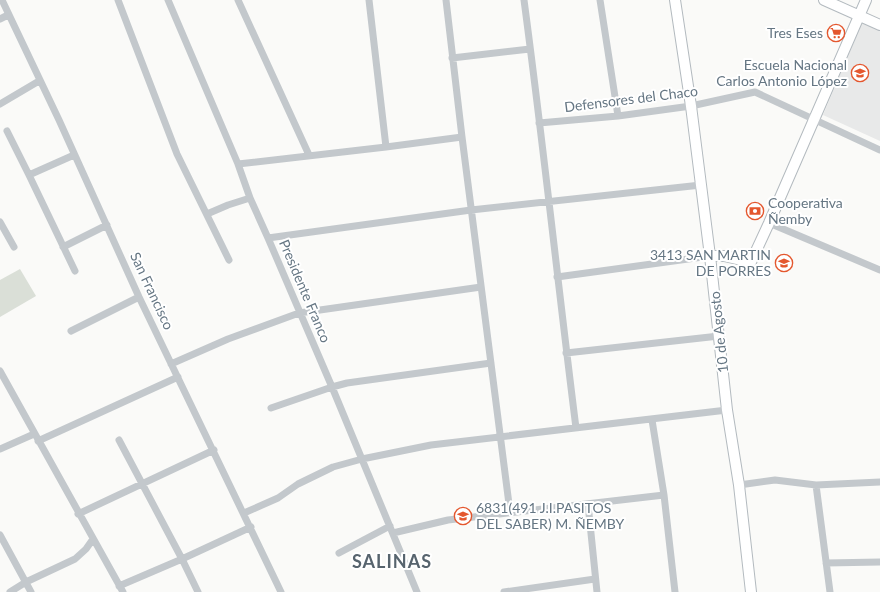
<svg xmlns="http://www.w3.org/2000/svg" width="880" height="592" font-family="Lato,sans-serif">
  <rect width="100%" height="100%" fill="#fafaf8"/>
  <!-- built -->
  <path fill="#e8e9e9" d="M862,23l18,8v110l-57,-26z"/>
  <!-- green -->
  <path fill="#dadfd7" d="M20,269l16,27 -36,21v-37z"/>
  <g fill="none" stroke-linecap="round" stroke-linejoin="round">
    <defs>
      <path id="secondary" d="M675,0l16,106 19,150 17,154 12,75 12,107
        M824,0l56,25
        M710,256h14l27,6 18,-39 97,-223"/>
    </defs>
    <!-- secondary casing -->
    <use href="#secondary" stroke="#b3babf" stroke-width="12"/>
    <!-- street -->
    <path stroke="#c3c8cc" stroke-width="7" d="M2,0l57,120 80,177 142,295
      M118,0l59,154 52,106
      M168,0l70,164 12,34 18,40 64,149 85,205
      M238,0l71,155
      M369,0l17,147
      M446,0l16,137 48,375
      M524,0c19,142 34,285 52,428
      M600,0l18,116
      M0,19l8,-4
      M452,58l78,-9
      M0,104l39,-23
      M539,123l79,-7 73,-10 64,-14 125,58
      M7,131l22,44 46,96
      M238,164l148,-17 76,-10
      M29,175l45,-20
      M207,214l21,-9 22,-7
      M0,222l14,25
      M769,223l111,47
      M268,238l203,-28 230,-25
      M63,247l44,-22
      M557,277l153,-21
      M71,331l68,-34
      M566,353l153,-17
      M171,364l57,-25 71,-26 182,-26
      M0,371l123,221
      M271,408l61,-21 15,-4 144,-20
      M652,420l12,75 11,97
      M119,440l63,119 16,33
      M38,441l140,-64
      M0,449l34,-15
      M739,485l36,-5 41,5 64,-3
      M816,485l14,107
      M588,504l9,88
      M244,513l34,-15 20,-14 35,-17 29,-8 69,-14 296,-35
      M78,514l136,-64
      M393,533l55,-13 216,-25
      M0,535l31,57
      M339,553l51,-27
      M826,563l54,-1
      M119,586l63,-27 69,-32
      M10,592l16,-10 49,-23 11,-10 7,-10
      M504,592l91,-13"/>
    <!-- secondary -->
    <use href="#secondary" stroke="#fff" stroke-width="10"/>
  </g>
  <!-- icons -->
  <defs>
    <symbol id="supermarket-ring" viewBox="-11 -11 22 22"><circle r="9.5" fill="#fff" stroke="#e4572e" stroke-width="1.5"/><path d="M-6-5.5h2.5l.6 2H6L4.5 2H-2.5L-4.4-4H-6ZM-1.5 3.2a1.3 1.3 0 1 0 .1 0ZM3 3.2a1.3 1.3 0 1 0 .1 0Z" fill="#e4572e"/></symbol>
    <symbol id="school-ring" viewBox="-11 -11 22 22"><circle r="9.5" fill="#fff" stroke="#e4572e" stroke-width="1.5"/><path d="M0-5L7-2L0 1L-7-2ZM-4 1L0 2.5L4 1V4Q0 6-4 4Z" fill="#e4572e"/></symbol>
    <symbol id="bank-ring" viewBox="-11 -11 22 22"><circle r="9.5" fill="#fff" stroke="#e4572e" stroke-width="1.5"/><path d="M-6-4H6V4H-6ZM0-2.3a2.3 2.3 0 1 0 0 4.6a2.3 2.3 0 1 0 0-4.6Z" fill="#e4572e"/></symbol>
  </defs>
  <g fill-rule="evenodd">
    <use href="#supermarket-ring" x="826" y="23" width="20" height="20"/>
    <use href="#school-ring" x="850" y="63" width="20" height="20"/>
    <use href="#bank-ring" x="745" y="201" width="20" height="20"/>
    <use href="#school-ring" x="774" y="253" width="20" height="20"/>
    <use href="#school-ring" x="453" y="506" width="20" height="20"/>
  </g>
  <g text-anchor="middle" stroke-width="4" stroke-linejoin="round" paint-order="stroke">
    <!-- poi labels -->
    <g font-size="14" fill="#657683" stroke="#fff" text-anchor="end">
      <text x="823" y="38">Tres Eses</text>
      <text x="847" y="70">Escuela Nacional<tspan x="847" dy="16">Carlos Antonio López</tspan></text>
      <text x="768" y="208" text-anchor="start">Cooperativa<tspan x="768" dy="16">Ñemby</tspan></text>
      <text x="771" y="260">3413 SAN MARTIN<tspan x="771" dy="16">DE PORRES</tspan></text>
      <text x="476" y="513" text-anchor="start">6831(491 J.I.PASITOS<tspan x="476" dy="16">DEL SABER) M. ÑEMBY</tspan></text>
    </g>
    <!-- street labels -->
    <g font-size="14" fill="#657683" stroke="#fff">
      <text transform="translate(631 99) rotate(-7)" y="5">Defensores del Chaco</text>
      <text transform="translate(152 291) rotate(65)" y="5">San Francisco</text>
      <text transform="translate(305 291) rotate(67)" y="5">Presidente Franco</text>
      <text transform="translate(719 332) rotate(-96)" y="5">10 de Agosto</text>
    </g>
    <!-- district labels -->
    <g font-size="18" font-weight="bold" letter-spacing="1" fill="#57646e" stroke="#fff">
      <text x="392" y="568">SALINAS</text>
    </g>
  </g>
</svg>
